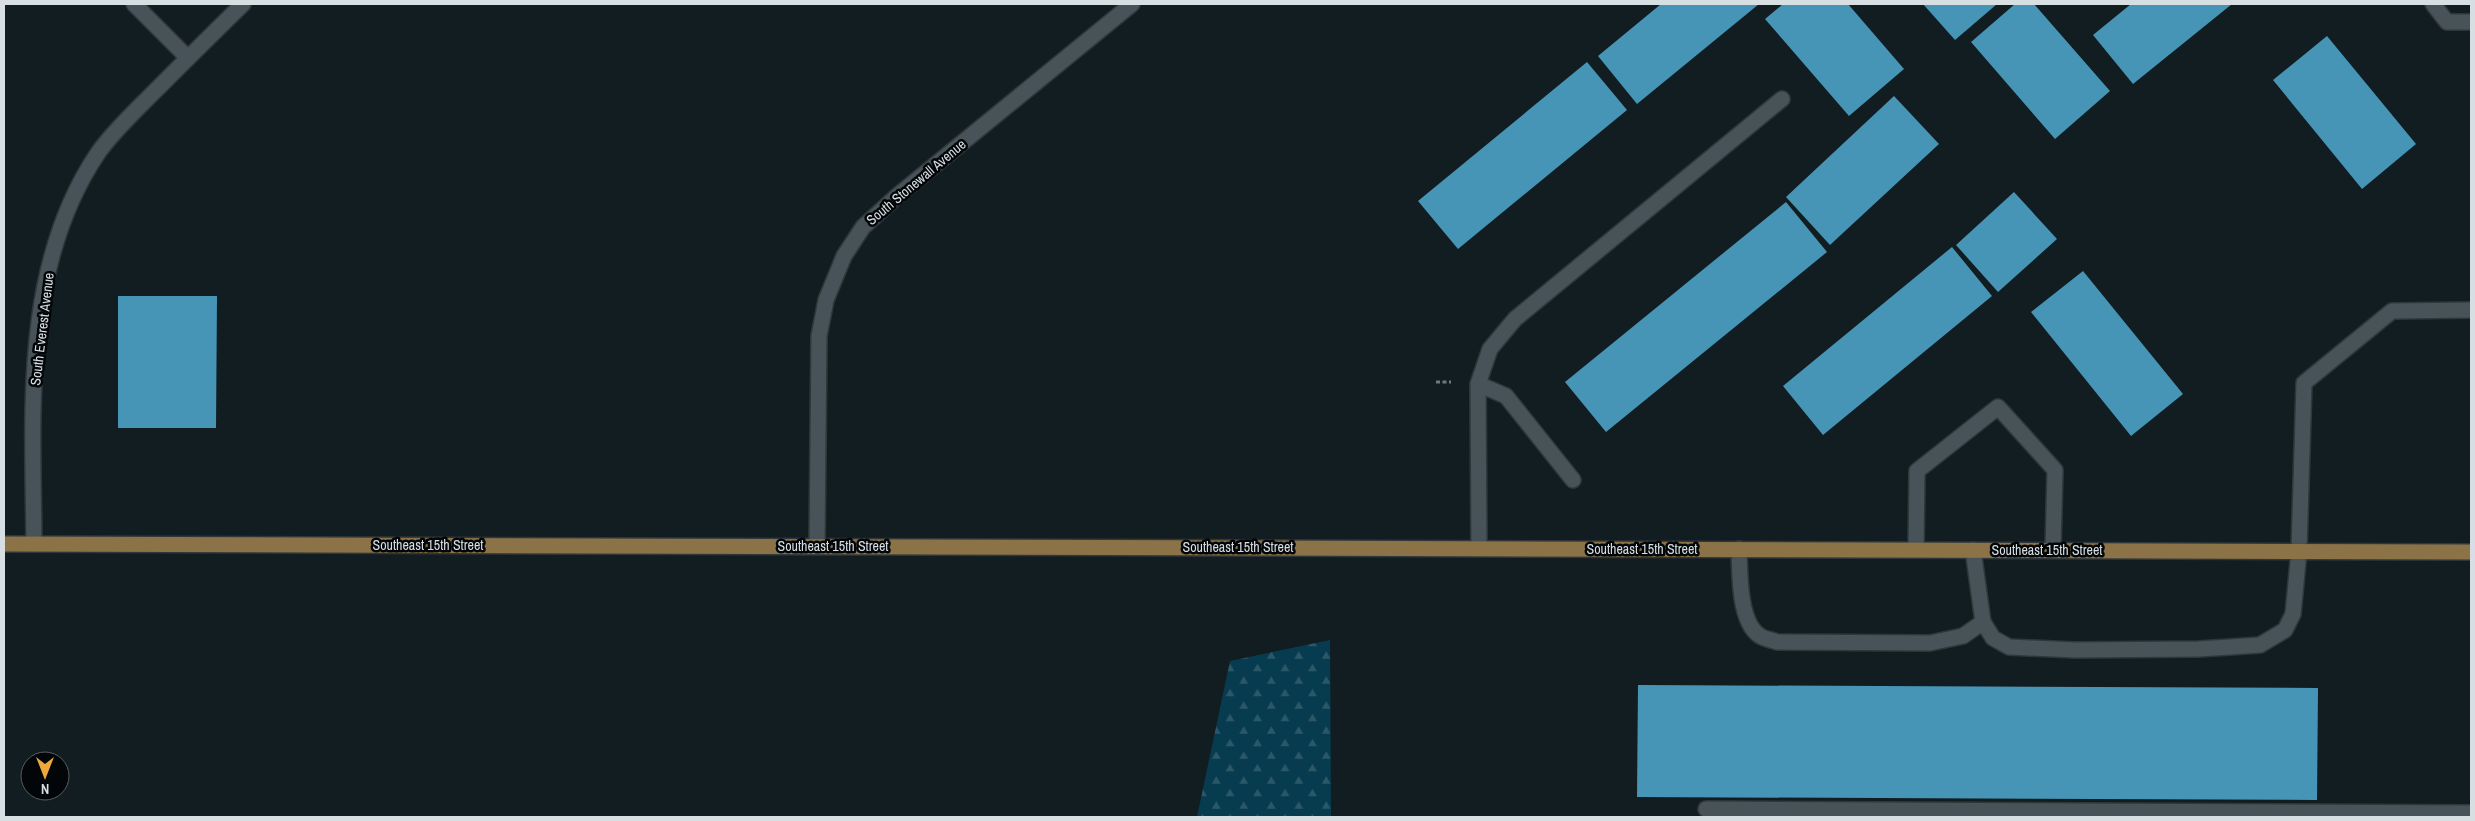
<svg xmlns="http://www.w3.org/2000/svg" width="2475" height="821" font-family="'Archivo Narrow',sans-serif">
  <defs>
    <pattern id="forest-firs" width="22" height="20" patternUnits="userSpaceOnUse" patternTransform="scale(1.25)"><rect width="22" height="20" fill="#073c50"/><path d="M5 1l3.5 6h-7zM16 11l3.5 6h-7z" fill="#2a5869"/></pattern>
  </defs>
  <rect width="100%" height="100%" fill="#121d21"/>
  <!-- forest -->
  <path fill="url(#forest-firs)" d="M1330,640l1,177h-134l33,-156z"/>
  <!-- building -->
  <path fill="#4695b6" d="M1661,4h98l-122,100 -39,-48z
    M1783,4h65l56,65 -55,47 -84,-97z
    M1923,4h74l-42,36z
    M2015,4h19l76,87 -55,48 -84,-97z
    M2131,4h101l-99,80 -40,-49z
    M2327,36l89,108 -54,45 -89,-109z
    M1587,62l40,48 -169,139 -40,-48z
    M1894,96l45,48 -109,101 -44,-48z
    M2014,192l43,47 -59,53 -42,-47z
    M1786,202l41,50 -221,180 -41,-50z
    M1952,247l40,49 -169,139 -40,-49z
    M2083,271l100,123 -52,42 -100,-124z
    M118,296h99l-1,132h-98z
    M1638,685l680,3 -1,112 -680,-3z"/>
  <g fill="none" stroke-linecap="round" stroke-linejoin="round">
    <defs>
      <path id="minor" d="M134,4l54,54
        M2433,4l14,18h24
        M1478,384l28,12 67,84
        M34,544c-1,-131 -13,-277 64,-391 14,-20 33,-38 51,-56 31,-31 62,-62 94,-93
        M817,546l2,-210 7,-36 18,-44 19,-29 34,-31 235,-192
        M1479,548l-1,-164 12,-35 25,-30 267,-220
        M1739,549c1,23 -1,76 23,88 4,2 10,3 15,5l153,1 33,-7 20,-14
        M1916,550l1,-79 81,-64 57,63 -2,80
        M1973,550l10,72 10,16 16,9 66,3 124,-1 61,-4 25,-15 8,-16 6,-63 5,-168 88,-72 79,-1
        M1706,809l765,4"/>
      <path id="major" d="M4,544l2467,8"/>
    </defs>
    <!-- minor casing -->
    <use href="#minor" stroke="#30373b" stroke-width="18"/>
    <!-- major casing -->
    <use href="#major" stroke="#30373b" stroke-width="18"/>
    <!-- path -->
    <path stroke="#70797d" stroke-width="3" stroke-dasharray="4 2.5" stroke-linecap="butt" d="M1436,382h15"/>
    <!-- minor -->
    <use href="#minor" stroke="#475358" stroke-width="15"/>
    <!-- major -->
    <use href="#major" stroke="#8b7247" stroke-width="15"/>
  </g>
  <g text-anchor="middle" stroke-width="5" stroke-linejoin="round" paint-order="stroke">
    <!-- street labels -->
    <g font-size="14" fill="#d8dfe3" stroke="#030608">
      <text transform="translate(916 182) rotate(-40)" y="5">South Stonewall Avenue</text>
      <text transform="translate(42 329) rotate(-83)" y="5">South Everest Avenue</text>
      <text x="428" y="550">Southeast 15th Street</text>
      <text x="833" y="551">Southeast 15th Street</text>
      <text x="1238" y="552">Southeast 15th Street</text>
      <text x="1642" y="554">Southeast 15th Street</text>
      <text x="2047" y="555">Southeast 15th Street</text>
    </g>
  </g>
  <!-- border -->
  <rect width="2475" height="821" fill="none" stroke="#d8dfe3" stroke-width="10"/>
  <!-- north arrow -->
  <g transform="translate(45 776) rotate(180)"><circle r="24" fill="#030608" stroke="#585d60"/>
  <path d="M0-4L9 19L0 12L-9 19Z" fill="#eea83c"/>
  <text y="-8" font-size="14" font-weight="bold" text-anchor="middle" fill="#d8dfe3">N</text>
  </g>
</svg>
